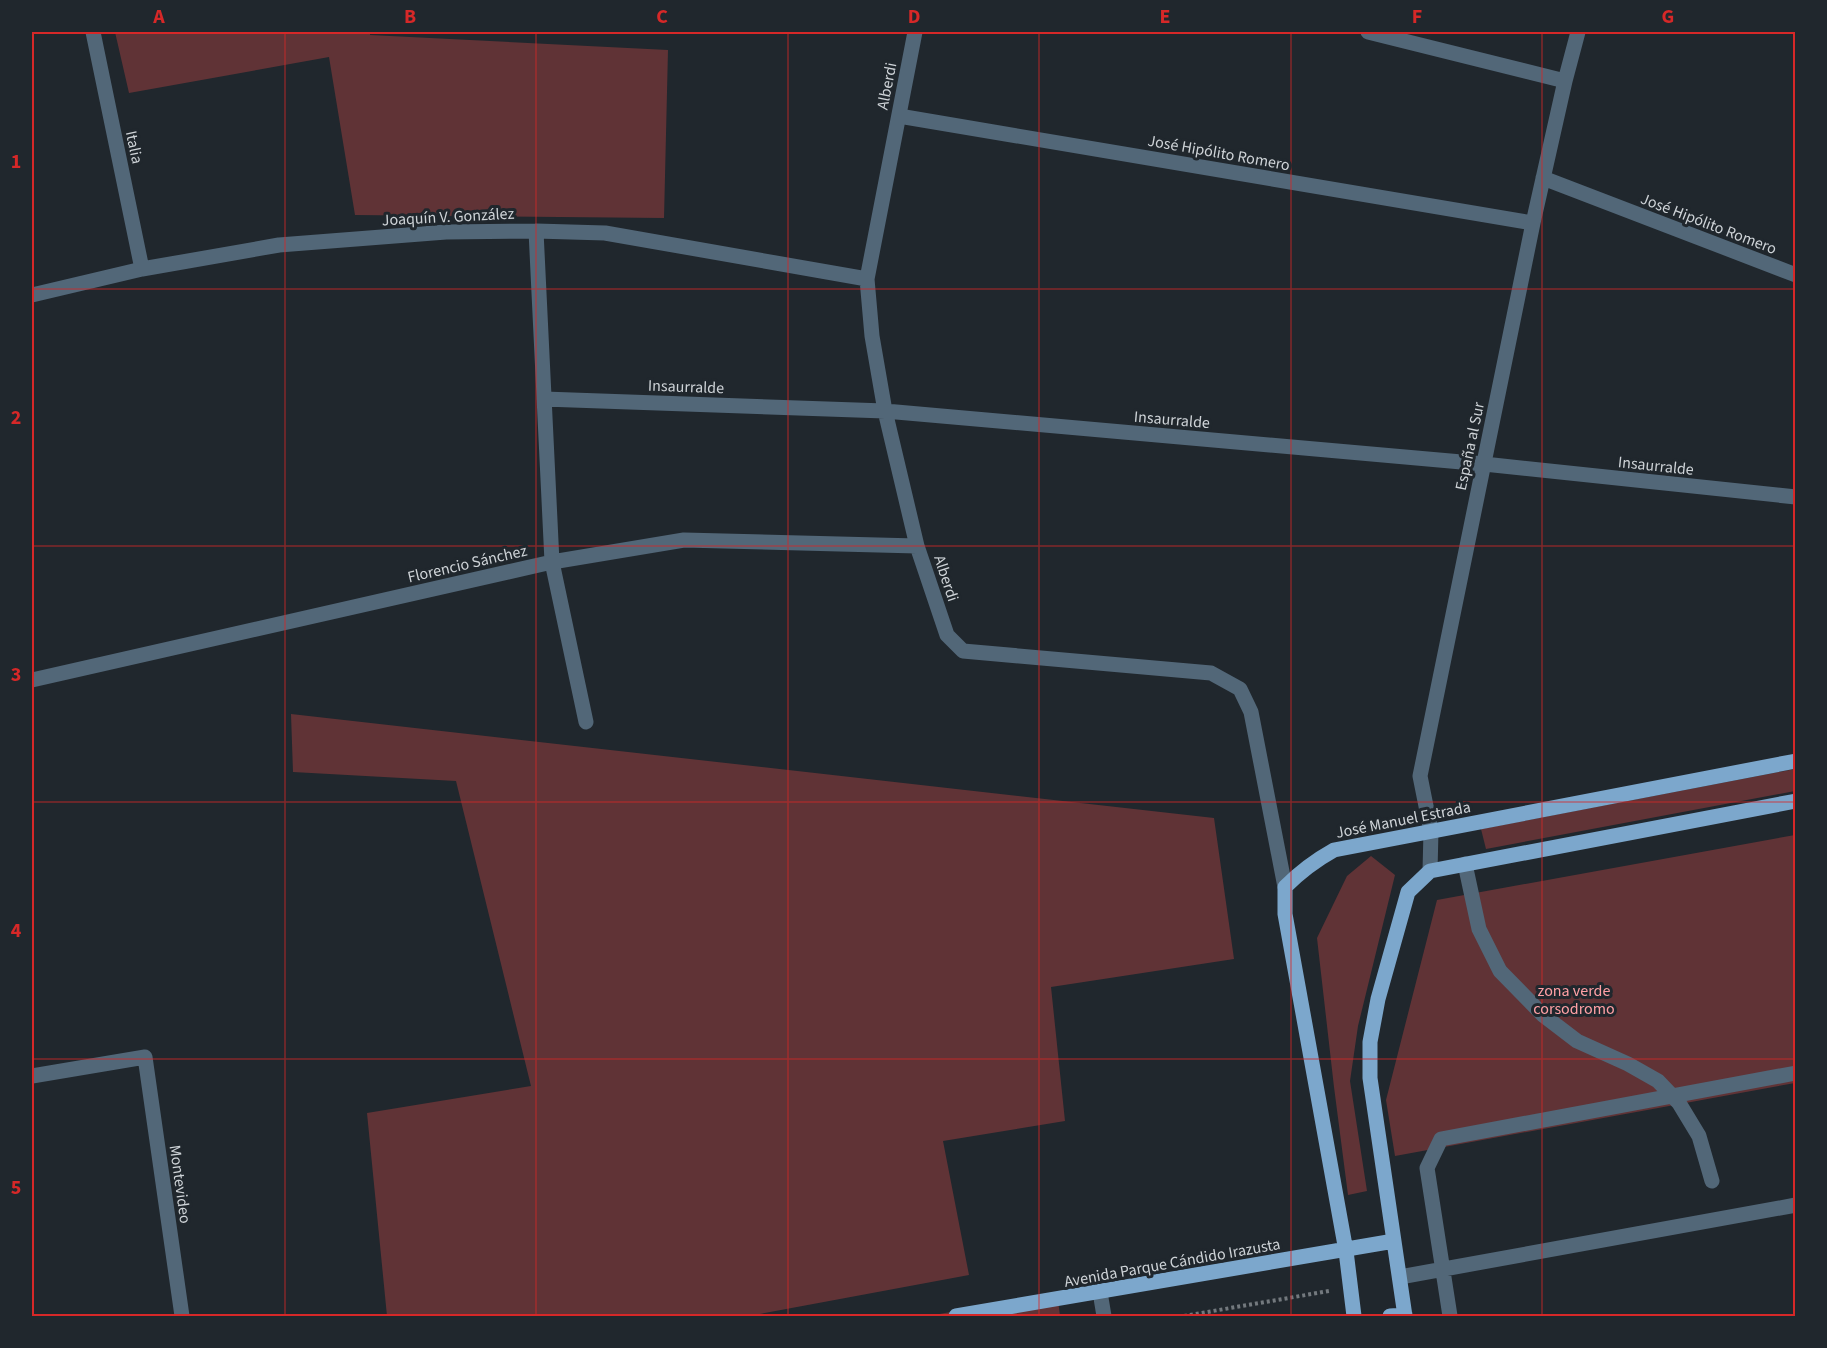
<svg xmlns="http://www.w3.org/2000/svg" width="1827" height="1348" font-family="'Source Sans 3',sans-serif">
  <rect width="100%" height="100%" fill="#20272d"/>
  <!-- green -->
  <path fill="#603336" d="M115,32h255v3l298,15 -4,168 -309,-3 -26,-158 -200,36z
    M291,714l923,104 20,141 -183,28 14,134 -122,20 26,134 -220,41h-362l-20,-203 164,-27 -75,-305 -163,-9z
    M1795,769v22l-309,58 -5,-20z
    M1795,835v248l-400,73 -9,-56 51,-200z
    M1371,856l24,19 -37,151 -8,55 17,110 -19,4 -14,-108 -17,-149 30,-62z
    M1057,1292l3,24h-131z"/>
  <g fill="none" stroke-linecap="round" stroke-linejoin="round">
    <!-- path -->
    <path stroke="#73797e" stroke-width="4" stroke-dasharray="3 3" stroke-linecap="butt" d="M1184,1316l145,-25"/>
    <!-- minor -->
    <path stroke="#526778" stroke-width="15" d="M93,32l49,237
      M915,32l-48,247 5,57 13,75 32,135 30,89 16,16 248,22 29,16 11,23 34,175
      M1368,32l197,49
      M899,116l634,107
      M1543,178l253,97
      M536,231l16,331 34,160
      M32,295l110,-26 137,-24 167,-13 90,-1 69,2 262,46
      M544,399l341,12 599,53 312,33
      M32,680l520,-118 132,-22 233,6
      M1465,864l14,65 21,42 43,44 34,26 51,23 30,17 21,22 20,33 13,45
      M1430,871l1,-40 -11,-55 113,-553 32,-142 13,-49
      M32,1076l113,-19 37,259
      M1400,1277l396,-72
      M1100,1292l4,24
      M1450,1316l-23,-148 14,-29 355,-66"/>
    <!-- major -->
    <path stroke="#7ca7cc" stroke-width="15" d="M956,1316l438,-75
      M1354,1316l-8,-65 -61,-337v-27c15,-15 31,-27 49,-37l462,-89
      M1390,1316l15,-1
      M1405,1316l-35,-238v-36l8,-43 30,-107 22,-21 366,-70"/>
  </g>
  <!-- grid -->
  <path fill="none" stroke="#d62828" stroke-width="1.5" stroke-opacity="0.55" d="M285,32v1284M536,32v1284M788,32v1284M1039,32v1284M1291,32v1284M1542,32v1284M32,289h1764M32,546h1764M32,802h1764M32,1059h1764"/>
  <g text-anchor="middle" stroke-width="6" stroke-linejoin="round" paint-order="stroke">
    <!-- street labels -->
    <g font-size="16" fill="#ced3d7" stroke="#20272d">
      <text transform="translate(886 86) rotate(-79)" y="6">Alberdi</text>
      <text transform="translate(135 147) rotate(78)" y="6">Italia</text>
      <text transform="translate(1219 152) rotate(10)" y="6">José Hipólito Romero</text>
      <text transform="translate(448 216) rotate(-3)" y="6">Joaquín V. González</text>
      <text transform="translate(1709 223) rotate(21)" y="6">José Hipólito Romero</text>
      <text transform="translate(686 386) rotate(2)" y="6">Insaurralde</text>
      <text transform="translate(1172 419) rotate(5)" y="6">Insaurralde</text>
      <text transform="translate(1469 446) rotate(-78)" y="6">España al Sur</text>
      <text transform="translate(1656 465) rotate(6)" y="6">Insaurralde</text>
      <text transform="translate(467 563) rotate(-13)" y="6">Florencio Sánchez</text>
      <text transform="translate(947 578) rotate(72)" y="6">Alberdi</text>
      <text transform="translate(1403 819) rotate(-11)" y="6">José Manuel Estrada</text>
      <text transform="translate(181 1184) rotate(82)" y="6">Montevideo</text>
      <text transform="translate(1172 1262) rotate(-10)" y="6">Avenida Parque Cándido Irazusta</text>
    </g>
    <!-- park labels -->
    <g font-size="16" fill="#ffa0a5" stroke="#20272d">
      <text x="1574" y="996">zona verde<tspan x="1574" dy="18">corsodromo</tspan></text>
    </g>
  </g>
  <!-- border -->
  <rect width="1827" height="1348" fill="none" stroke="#20272d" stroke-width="66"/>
  <rect x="33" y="33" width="1761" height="1282" fill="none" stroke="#d62828" stroke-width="2"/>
  <g font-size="20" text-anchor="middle" font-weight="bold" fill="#d62828">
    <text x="159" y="23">A</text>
    <text x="410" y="23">B</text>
    <text x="662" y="23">C</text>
    <text x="914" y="23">D</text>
    <text x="1165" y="23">E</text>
    <text x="1417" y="23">F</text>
    <text x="1668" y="23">G</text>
    <text x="16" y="168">1</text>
    <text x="16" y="424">2</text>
    <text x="16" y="681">3</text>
    <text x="16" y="937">4</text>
    <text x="16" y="1194">5</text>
  </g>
</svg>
